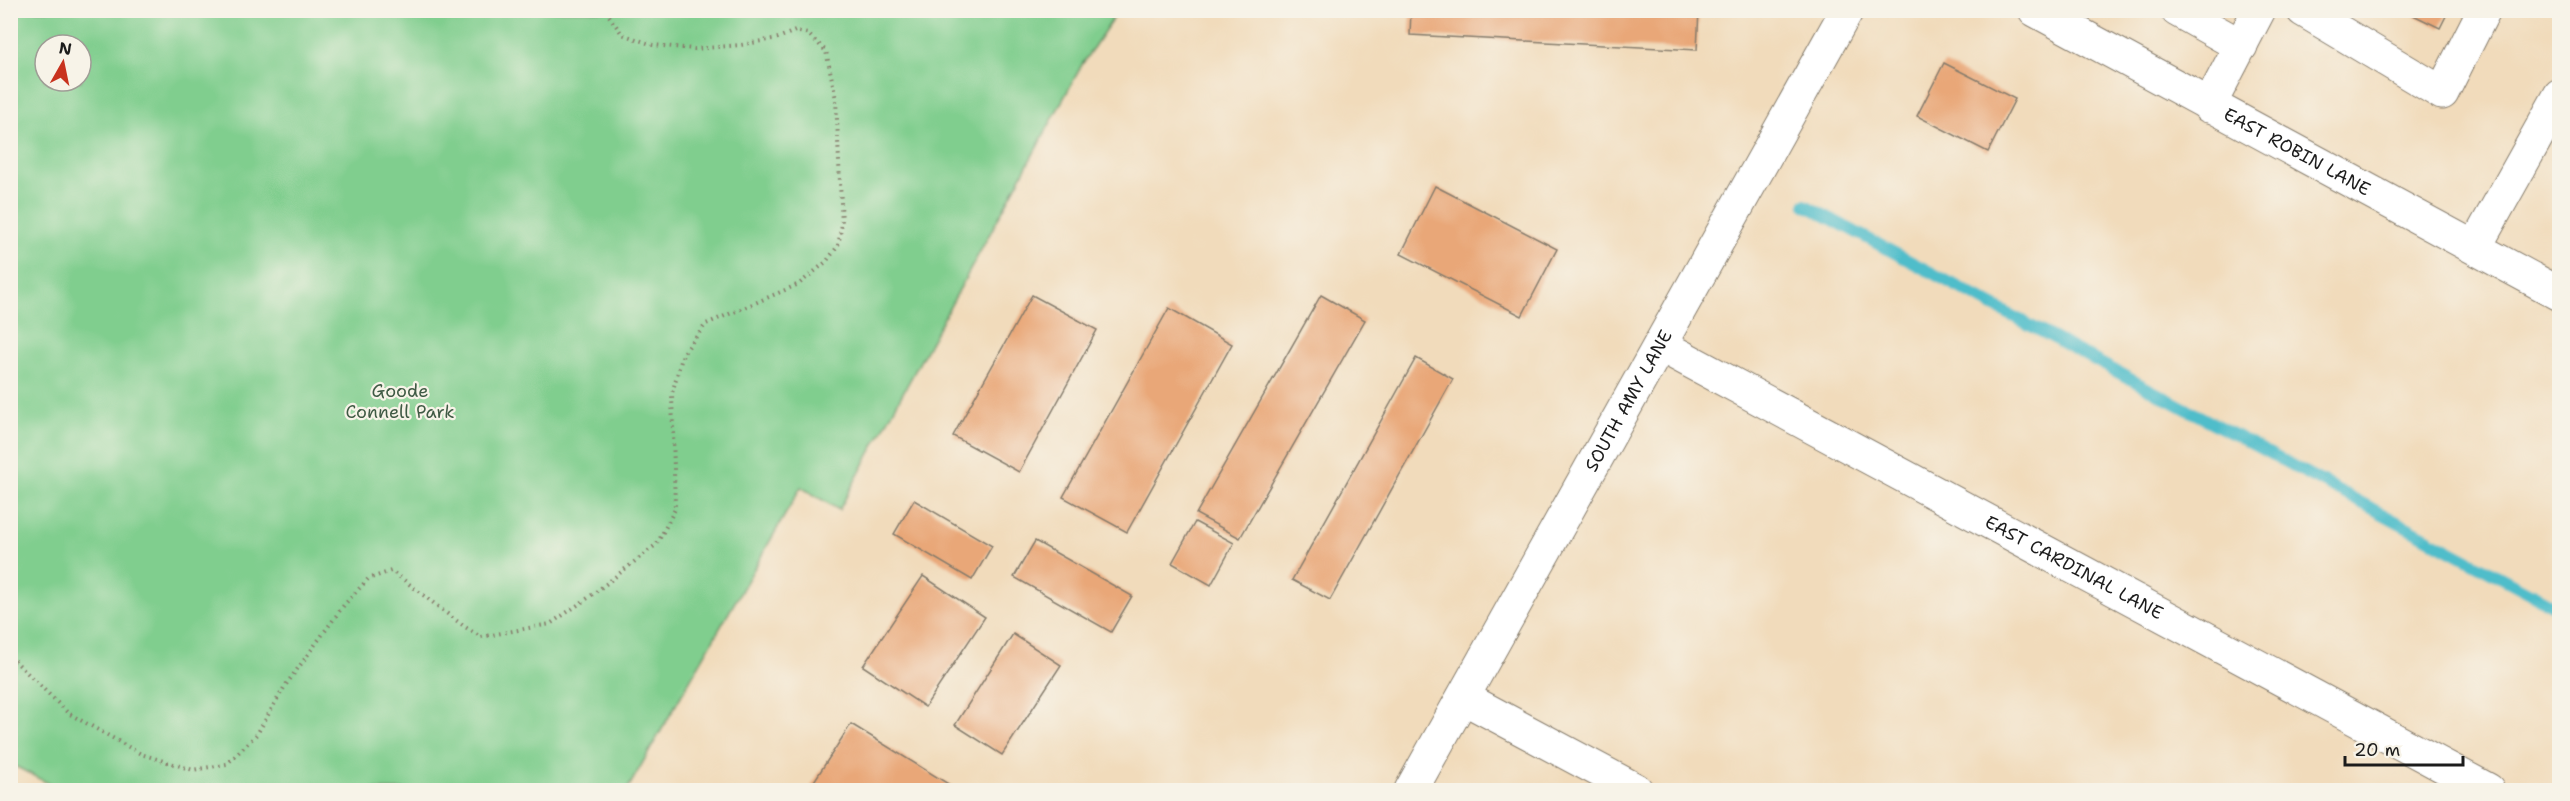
<svg xmlns="http://www.w3.org/2000/svg" width="2570" height="801" font-family="'Shantell Sans',sans-serif">
  <rect width="100%" height="100%" fill="#f7f3e8"/>
  <filter id="ink" filterUnits="userSpaceOnUse"><feTurbulence type="fractalNoise" baseFrequency=".0167" numOctaves="2"/><feDisplacementMap in="SourceGraphic" scale="12" xChannelSelector="R" yChannelSelector="G"/><feConvolveMatrix kernelMatrix="1 2 1 2 8 2 1 2 1" color-interpolation-filters="sRGB"/></filter>
  <filter id="wash" filterUnits="userSpaceOnUse"><feTurbulence type="fractalNoise" baseFrequency=".008" numOctaves="4" result="noise"/><feDisplacementMap in="SourceGraphic" scale="24" xChannelSelector="R" yChannelSelector="G"/><feGaussianBlur stdDeviation="1.35" result="paint"/><feColorMatrix in="noise" values="0 0 0 0 0 0 0 0 0 0 0 0 0 0 0 0 0 1.4 0 .05"/><feComposite in="paint" operator="in"/></filter>
  <g filter="url(#wash)">
    <rect width="100%" height="100%" fill="#f1dbbb"/>
    <!-- green -->
    <path fill="#80ce8e" stroke="#4e7555" stroke-width="1.5" fill-rule="evenodd" d="M10,11l1,-1 1107,1 -35,52 -244,447 -38,-23 -174,303h-566l-50,-26zM45,45h36v36h-36z"/>
    <g fill="none" stroke-linecap="round" stroke-linejoin="round">
      <!-- stream -->
      <path stroke="#50bdca" stroke-width="12" d="M1805,205l755,404"/>
    </g>
    <g id="blocks">
      <!-- building -->
      <path fill="#e9a778" d="M1411,10h288l-2,40 -287,-15z
        M2403,10h46l-9,18z
        M1944,63l71,36 -27,53 -71,-36z
        M1435,186l122,63 -35,67 -121,-62z
        M1032,295l65,35 -78,142 -66,-36z
        M1321,295l44,25 -125,218 -44,-24z
        M1169,308l63,36 -105,188 -64,-35z
        M1416,358l37,21 -123,221 -38,-20z
        M914,500l78,46 -20,34 -78,-46z
        M1195,522l39,21 -23,42 -39,-22z
        M1035,541l97,55 -21,36 -97,-55z
        M923,576l62,41 -60,90 -62,-41z
        M1013,634l48,31 -59,90 -47,-30z
        M851,724l107,66h-140l-7,-4z"/>
    </g>
  </g>
  <g filter="url(#ink)">
    <use href="#blocks" fill-opacity="0" stroke="#867c6c" stroke-width="1.5"/>
    <g fill="none" stroke-linecap="round" stroke-linejoin="round">
      <defs>
        <g id="minor">
          <path id="s1" d="M2035,10l525,284"/>
          <path d="M2177,10l64,36"/>
          <path d="M2303,10l139,83 42,-83"/>
          <path d="M2209,106l50,-96"/>
          <path d="M2475,247l85,-152"/>
          <path id="s2" d="M1660,345l828,445"/>
          <path d="M1464,698l172,92"/>
          <path id="s3" d="M1411,790l436,-780"/>
        </g>
      </defs>
      <!-- minor casing -->
      <use href="#minor" stroke="#867c6c" stroke-width="35"/>
      <!-- path -->
      <path stroke="#867c6c" stroke-width="4" stroke-dasharray="1.5 4.5" stroke-linecap="butt" d="M10,656l58,57 73,41 52,16 34,-6 30,-30 28,-48 59,-81 24,-26 23,-8c31,21 58,47 90,66l69,-13 38,-26 69,-54 18,-35 -3,-116 11,-39 23,-30 93,-40 27,-22 12,-16 4,-22 -6,-125 -10,-48 -18,-17 -13,-3 -17,7 -37,7 -47,4 -41,-4 -31,-11 -17,-24"/>
      <!-- minor -->
      <use href="#minor" stroke="#fff" stroke-width="33"/>
    </g>
  </g>
  <g text-anchor="middle" stroke-width="4.5" stroke-linejoin="round" paint-order="stroke">
    <!-- street labels -->
    <g font-size="18" fill="#1c1c1c" stroke="#f7f3e8">
      <text dy="6" stroke="none"><textPath href="#s1" startOffset="298">EAST ROBIN LANE</textPath></text>
      <text dy="6" stroke="none"><textPath href="#s3" startOffset="446">SOUTH AMY LANE</textPath></text>
      <text dy="6" stroke="none"><textPath href="#s2" startOffset="470">EAST CARDINAL LANE</textPath></text>
    </g>
    <!-- park labels -->
    <g font-size="18" fill="#3f5a44" stroke="#f7f3e8">
      <text x="400" y="397">Goode<tspan x="400" dy="21">Connell Park</tspan></text>
    </g>
  </g>
  <!-- margin -->
  <rect width="2570" height="801" fill="none" stroke="#f7f3e8" stroke-width="36"/>
  <!-- north arrow -->
  <g transform="translate(63 63) rotate(9)"><circle r="28" fill="#f7f3e8" stroke="#9f9d96" stroke-width="1.5"/>
  <path d="M0-4.5L10 22L0 15L-10 22Z" fill="#c8321e"/>
  <text y="-9" font-size="16" font-weight="bold" text-anchor="middle" fill="#1c1c1c">N</text>
  </g>
  <!-- scale -->
  <path d="M2345 756v9h118v-9" fill="none" stroke="#1c1c1c" stroke-width="3"/>
  <text x="2354" y="756" font-size="18" fill="#1c1c1c" stroke="#f7f3e8" stroke-width="4.5" paint-order="stroke">20 m</text>
</svg>
